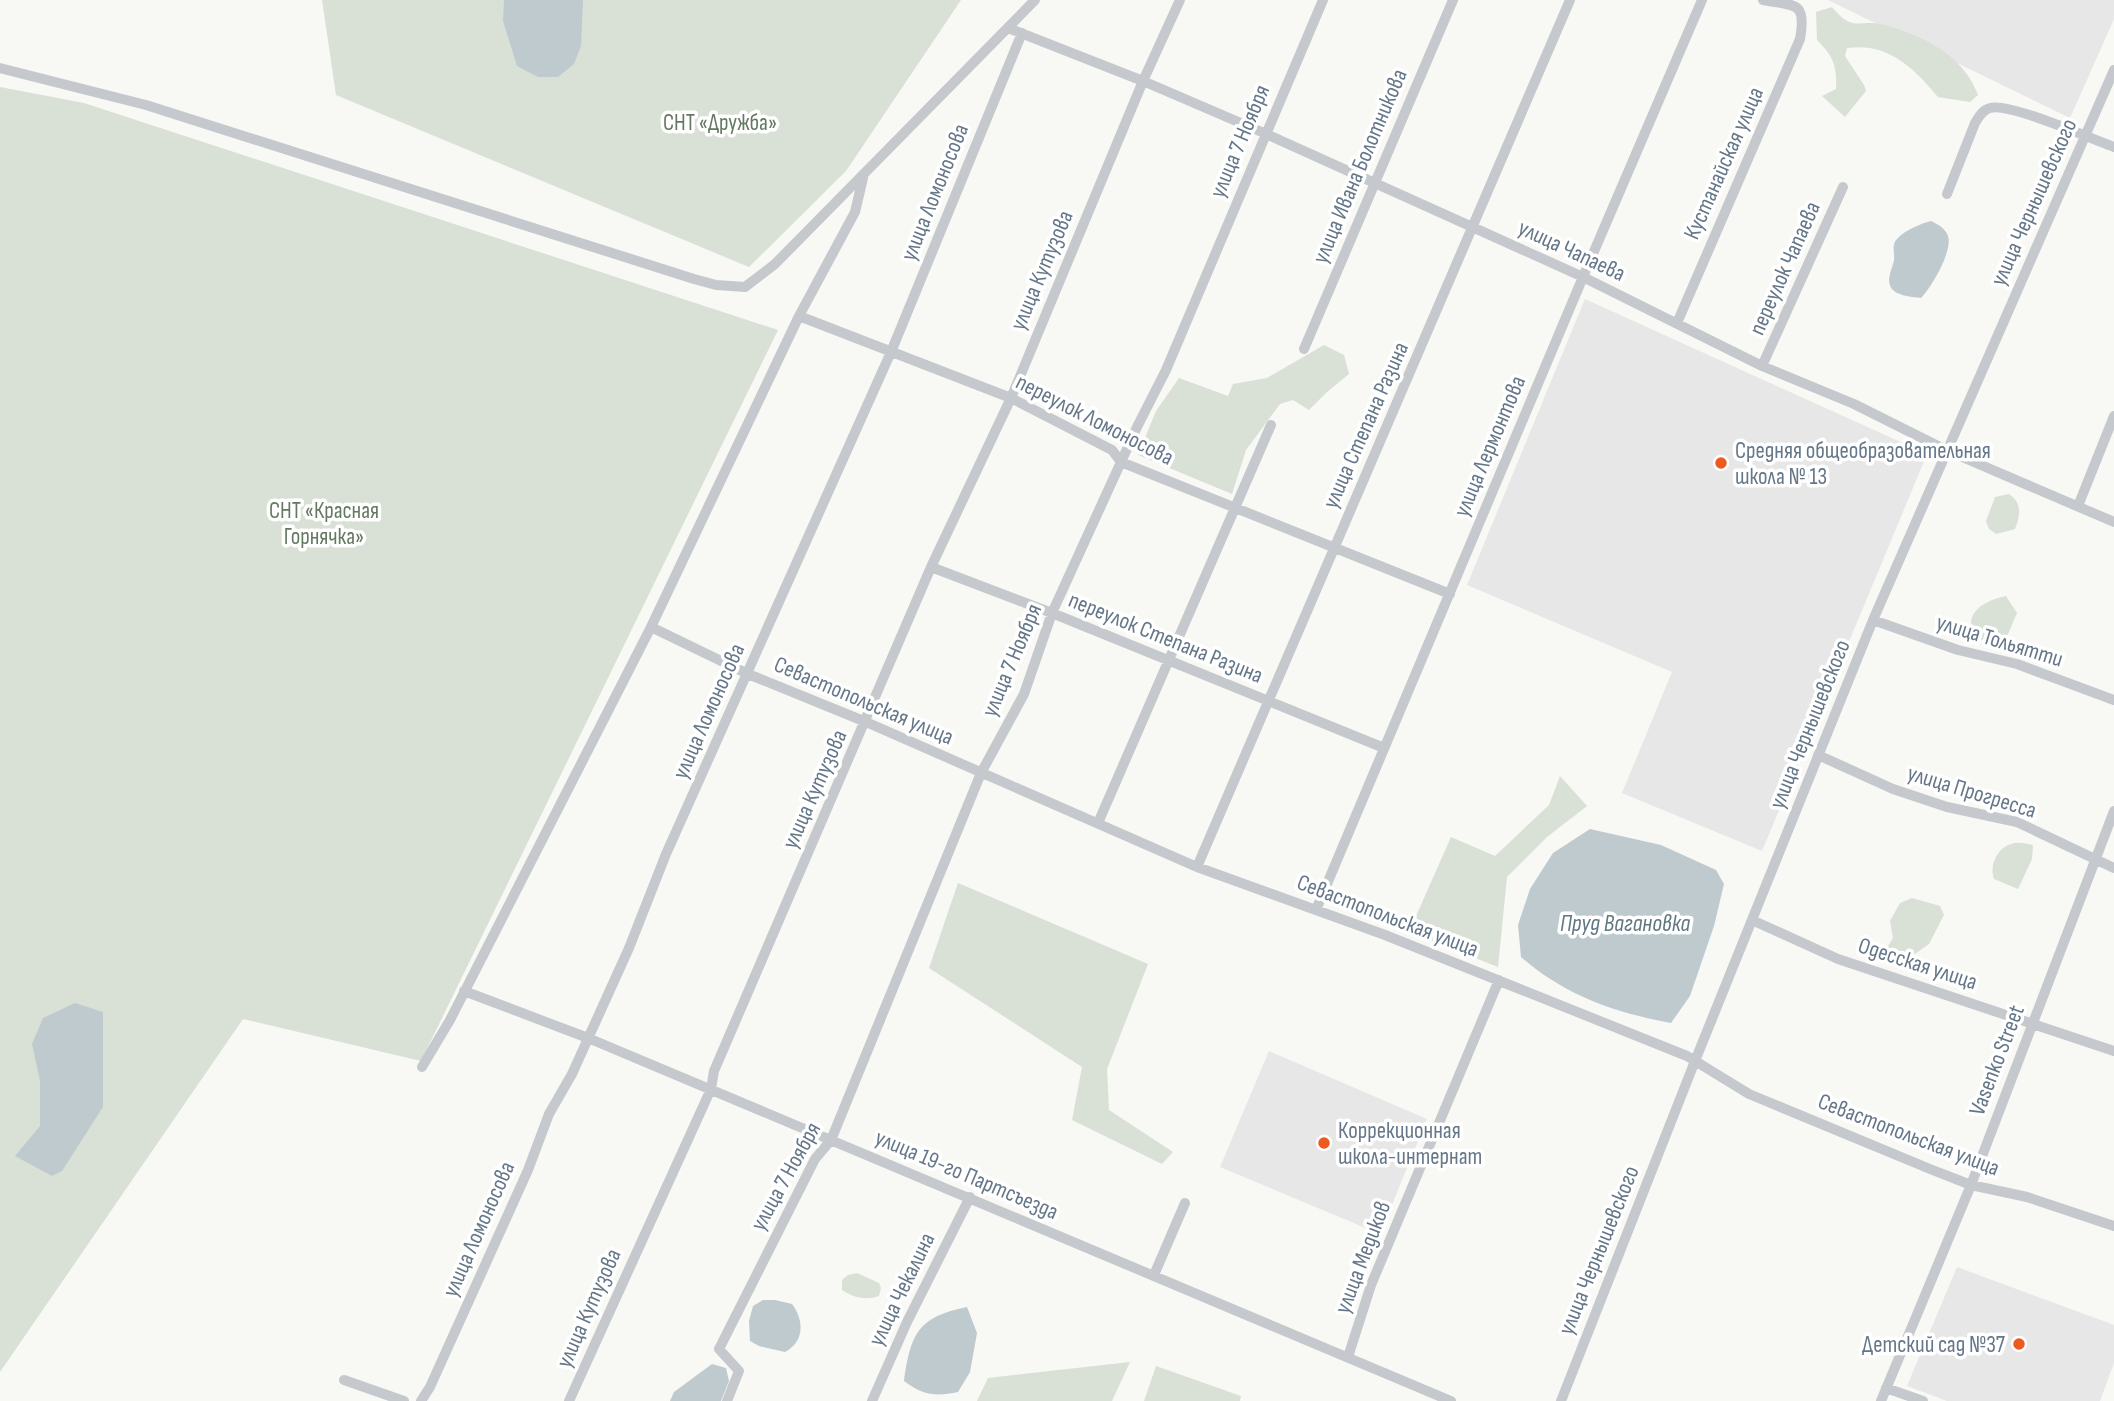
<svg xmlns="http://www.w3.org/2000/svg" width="2114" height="1401" font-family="'Sofia Sans Condensed',sans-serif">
  <rect width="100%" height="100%" fill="#f8f8f5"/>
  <!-- built -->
  <path fill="#e6e7e6" d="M1828,0h286v19l-44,99z
    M1585,299l342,155 -165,397 -140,-58 50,-121 -205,-87z
    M1269,1051l158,68 -47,115 -160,-67z
    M1957,1267l157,58v38l-14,38h-153l-40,-15z"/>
  <!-- green -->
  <path fill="#d9e0d6" d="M322,0h639l-115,171 -97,96 -413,-172z
    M1832,7c22,27 27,11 53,18 39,11 79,31 93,70l-8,7 -32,-5c-24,-29 -50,-55 -91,-49l-2,8 19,29 2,6 -21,26 -23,-21 14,-7c1,-23 -2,-32 -19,-49l-1,-28z
    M0,87l84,16 694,227 -357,731 -178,-42 -243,353z
    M1324,345l20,10 5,19 -22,18 -18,18 -16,-10 -13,4 -34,46 -14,44 -94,-39 18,-44 23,-33 49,18 5,-12 34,-6z
    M2009,494c14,10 11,21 6,35l-19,5 -7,-5 -3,-8 9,-24z
    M2006,596l11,17 -12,28 -8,3 -21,-6c-16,-25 10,-38 30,-42z
    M1560,776l27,30 -40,31 -40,40 -9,90 -89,-35 42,-95 44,19 54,-51z
    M2023,843l10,2 -1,14 -14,30 -24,-10c-5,-13 3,-31 17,-35 4,-2 8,-1 12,-1z
    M958,883l190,81 -41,105 2,41 64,42 -11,12 -90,-44 10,-53 -153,-99z
    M1912,898l28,8 4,9 -15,29 -31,22 -14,-5v-8l9,-15 -3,-17 10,-18z
    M857,1273l22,10 2,5 -2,8c-14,5 -26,1 -37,-6v-10l6,-5z
    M1130,1362l-18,39h-135l11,-23z
    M1156,1366l85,30 -1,5h-96z"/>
  <!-- water -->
  <path fill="#bfcacf" d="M504,0h79l-2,46 -7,18 -16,13h-20l-21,-11 -14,-45z
    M1931,221c7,3 15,8 17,15 5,15 -17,52 -27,62 -8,-1 -21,-2 -27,-7 -10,-8 -2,-21 0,-31 1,-7 -3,-15 3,-21 8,-9 23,-15 34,-18z
    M1590,829l71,16 55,25 8,14 -10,42 -24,70 -19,27c-56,-10 -107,-28 -150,-66l-3,-32 12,-36 23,-36z
    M75,1003l28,9v95l-41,64 -10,5 -37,-20 25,-30v-45l-8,-37 11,-26z
    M763,1300h12l17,4c12,16 13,37 -7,48l-26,-6 -9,-5 -1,-20 4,-15z
    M967,1307l10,26 -7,39 -12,20c-22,5 -36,3 -54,-11 7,-48 14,-64 63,-74z
    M712,1364l14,4 3,13 -8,20h-51l4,-9z"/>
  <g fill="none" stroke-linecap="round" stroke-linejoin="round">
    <!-- minor -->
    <path stroke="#c5c9cd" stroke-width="10" d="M1008,28l135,53 121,52 319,144 179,89 92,38 92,46 168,72
      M0,68l146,37 548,174 22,6 29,2 30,-23 260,-264
      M1947,194l28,-71c4,-6 7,-13 15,-15 19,-6 101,31 124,39
      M799,316l212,82 101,52 9,12 329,132
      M1677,323l123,-284c7,-39 -6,-33 -37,-39
      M1304,349l149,-349
      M1762,366l81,-179
      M2078,506l36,-90
      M931,567l121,46 332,135
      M1873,620l85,30 59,14 97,36
      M651,627l97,47 118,48 331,145 188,68 302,121 62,38 181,75 41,16 56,12 87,29
      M1818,755l75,34 54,18 70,15 97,46
      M1098,823l173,-398
      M1197,867l373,-867
      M1316,910l267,-633 119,-277
      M1752,920l86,39 276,92
      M464,991l124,47 863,363
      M422,1067l28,-47 201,-393 148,-311 56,-104 8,-34
      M1154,1275l31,-72
      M1348,1357l23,-72 128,-305
      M344,1380l60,21
      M1886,1388l37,13
      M421,1401l9,-14 98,-217 21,-56 23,-40 57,-126 37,-94 225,-502 131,-319
      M569,1401l142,-312 3,-18 217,-504 80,-169 132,-317 37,-81
      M727,1401l12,-30 -20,-22 96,-190 16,-19 150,-367 43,-79 28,-81 85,-186 29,-57 157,-370
      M872,1401l35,-79 63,-125
      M1561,1401l134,-340 178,-441 241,-550
      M1881,1401l90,-216 143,-374"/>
  </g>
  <!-- markers -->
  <g fill="#ec5a20" stroke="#fff" stroke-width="2.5">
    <circle cx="1721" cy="463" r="7"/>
    <circle cx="1324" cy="1143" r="7"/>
    <circle cx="2019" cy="1344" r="7"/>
  </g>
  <g text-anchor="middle" stroke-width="7" stroke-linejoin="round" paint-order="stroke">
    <!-- park labels -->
    <g font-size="23" fill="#647961" stroke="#fff">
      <text x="720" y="130">СНТ «Дружба»</text>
      <text x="324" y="518">СНТ «Красная<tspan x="324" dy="26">Горнячка»</tspan></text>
    </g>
    <!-- street labels -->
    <g font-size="23" fill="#657788" stroke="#fff">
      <text transform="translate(1239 141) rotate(-67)" y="8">улица 7 Ноября</text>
      <text transform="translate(1723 163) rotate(-66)" y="8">Кустанайская улица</text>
      <text transform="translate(1359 166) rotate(-67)" y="8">улица Ивана Болотникова</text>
      <text transform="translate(934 192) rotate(-68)" y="8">улица Ломоносова</text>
      <text transform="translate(2033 202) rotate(-66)" y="8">улица Чернышевского</text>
      <text transform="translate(1572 250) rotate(25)" y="8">улица Чапаева</text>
      <text transform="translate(1784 268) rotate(-66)" y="8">переулок Чапаева</text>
      <text transform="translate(1041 270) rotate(-67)" y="8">улица Кутузова</text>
      <text transform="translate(1095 419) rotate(27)" y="8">переулок Ломоносова</text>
      <text transform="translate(1365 425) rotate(-66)" y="8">улица Степана Разина</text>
      <text transform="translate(1489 446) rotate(-67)" y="8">улица Лермонтова</text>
      <text transform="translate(1166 637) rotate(22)" y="8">переулок Степана Разина</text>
      <text transform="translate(2000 640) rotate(17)" y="8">улица Тольятти</text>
      <text transform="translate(1011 660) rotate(-67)" y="8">улица 7 Ноября</text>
      <text transform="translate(864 700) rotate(23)" y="8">Севастопольская улица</text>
      <text transform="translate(708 711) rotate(-66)" y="8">улица Ломоносова</text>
      <text transform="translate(1809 724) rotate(-68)" y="8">улица Чернышевского</text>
      <text transform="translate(814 789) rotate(-66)" y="8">улица Кутузова</text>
      <text transform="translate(1972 791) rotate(17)" y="8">улица Прогресса</text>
      <text transform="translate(1388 915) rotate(21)" y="8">Севастопольская улица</text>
      <text transform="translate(1918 963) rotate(18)" y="8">Одесская улица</text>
      <text transform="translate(1996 1060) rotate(-69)" y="8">Vasenko Street</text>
      <text transform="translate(1909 1134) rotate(21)" y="8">Севастопольская улица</text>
      <text transform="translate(967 1174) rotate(23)" y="8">улица 19-го Партсъезда</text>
      <text transform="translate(785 1176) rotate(-61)" y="8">улица 7 Ноября</text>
      <text transform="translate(478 1229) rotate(-66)" y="8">улица Ломоносова</text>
      <text transform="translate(1598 1250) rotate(-68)" y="8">улица Чернышевского</text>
      <text transform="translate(1362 1257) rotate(-69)" y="8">улица Медиков</text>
      <text transform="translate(901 1289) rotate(-64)" y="8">улица Чекалина</text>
      <text transform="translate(588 1308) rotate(-66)" y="8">улица Кутузова</text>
    </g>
    <!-- poi labels -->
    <g font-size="23" fill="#657788" stroke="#fff" text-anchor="start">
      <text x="1735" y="458">Средняя общеобразовательная<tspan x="1735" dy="26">школа № 13</tspan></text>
      <text x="1338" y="1138">Коррекционная<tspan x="1338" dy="26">школа-интернат</tspan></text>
      <text x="2005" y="1352" text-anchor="end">Детский сад №37</text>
    </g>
    <!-- water labels -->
    <g font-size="24" font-style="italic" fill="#617883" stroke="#fff">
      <text x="1625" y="931">Пруд Вагановка</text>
    </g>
  </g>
</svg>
